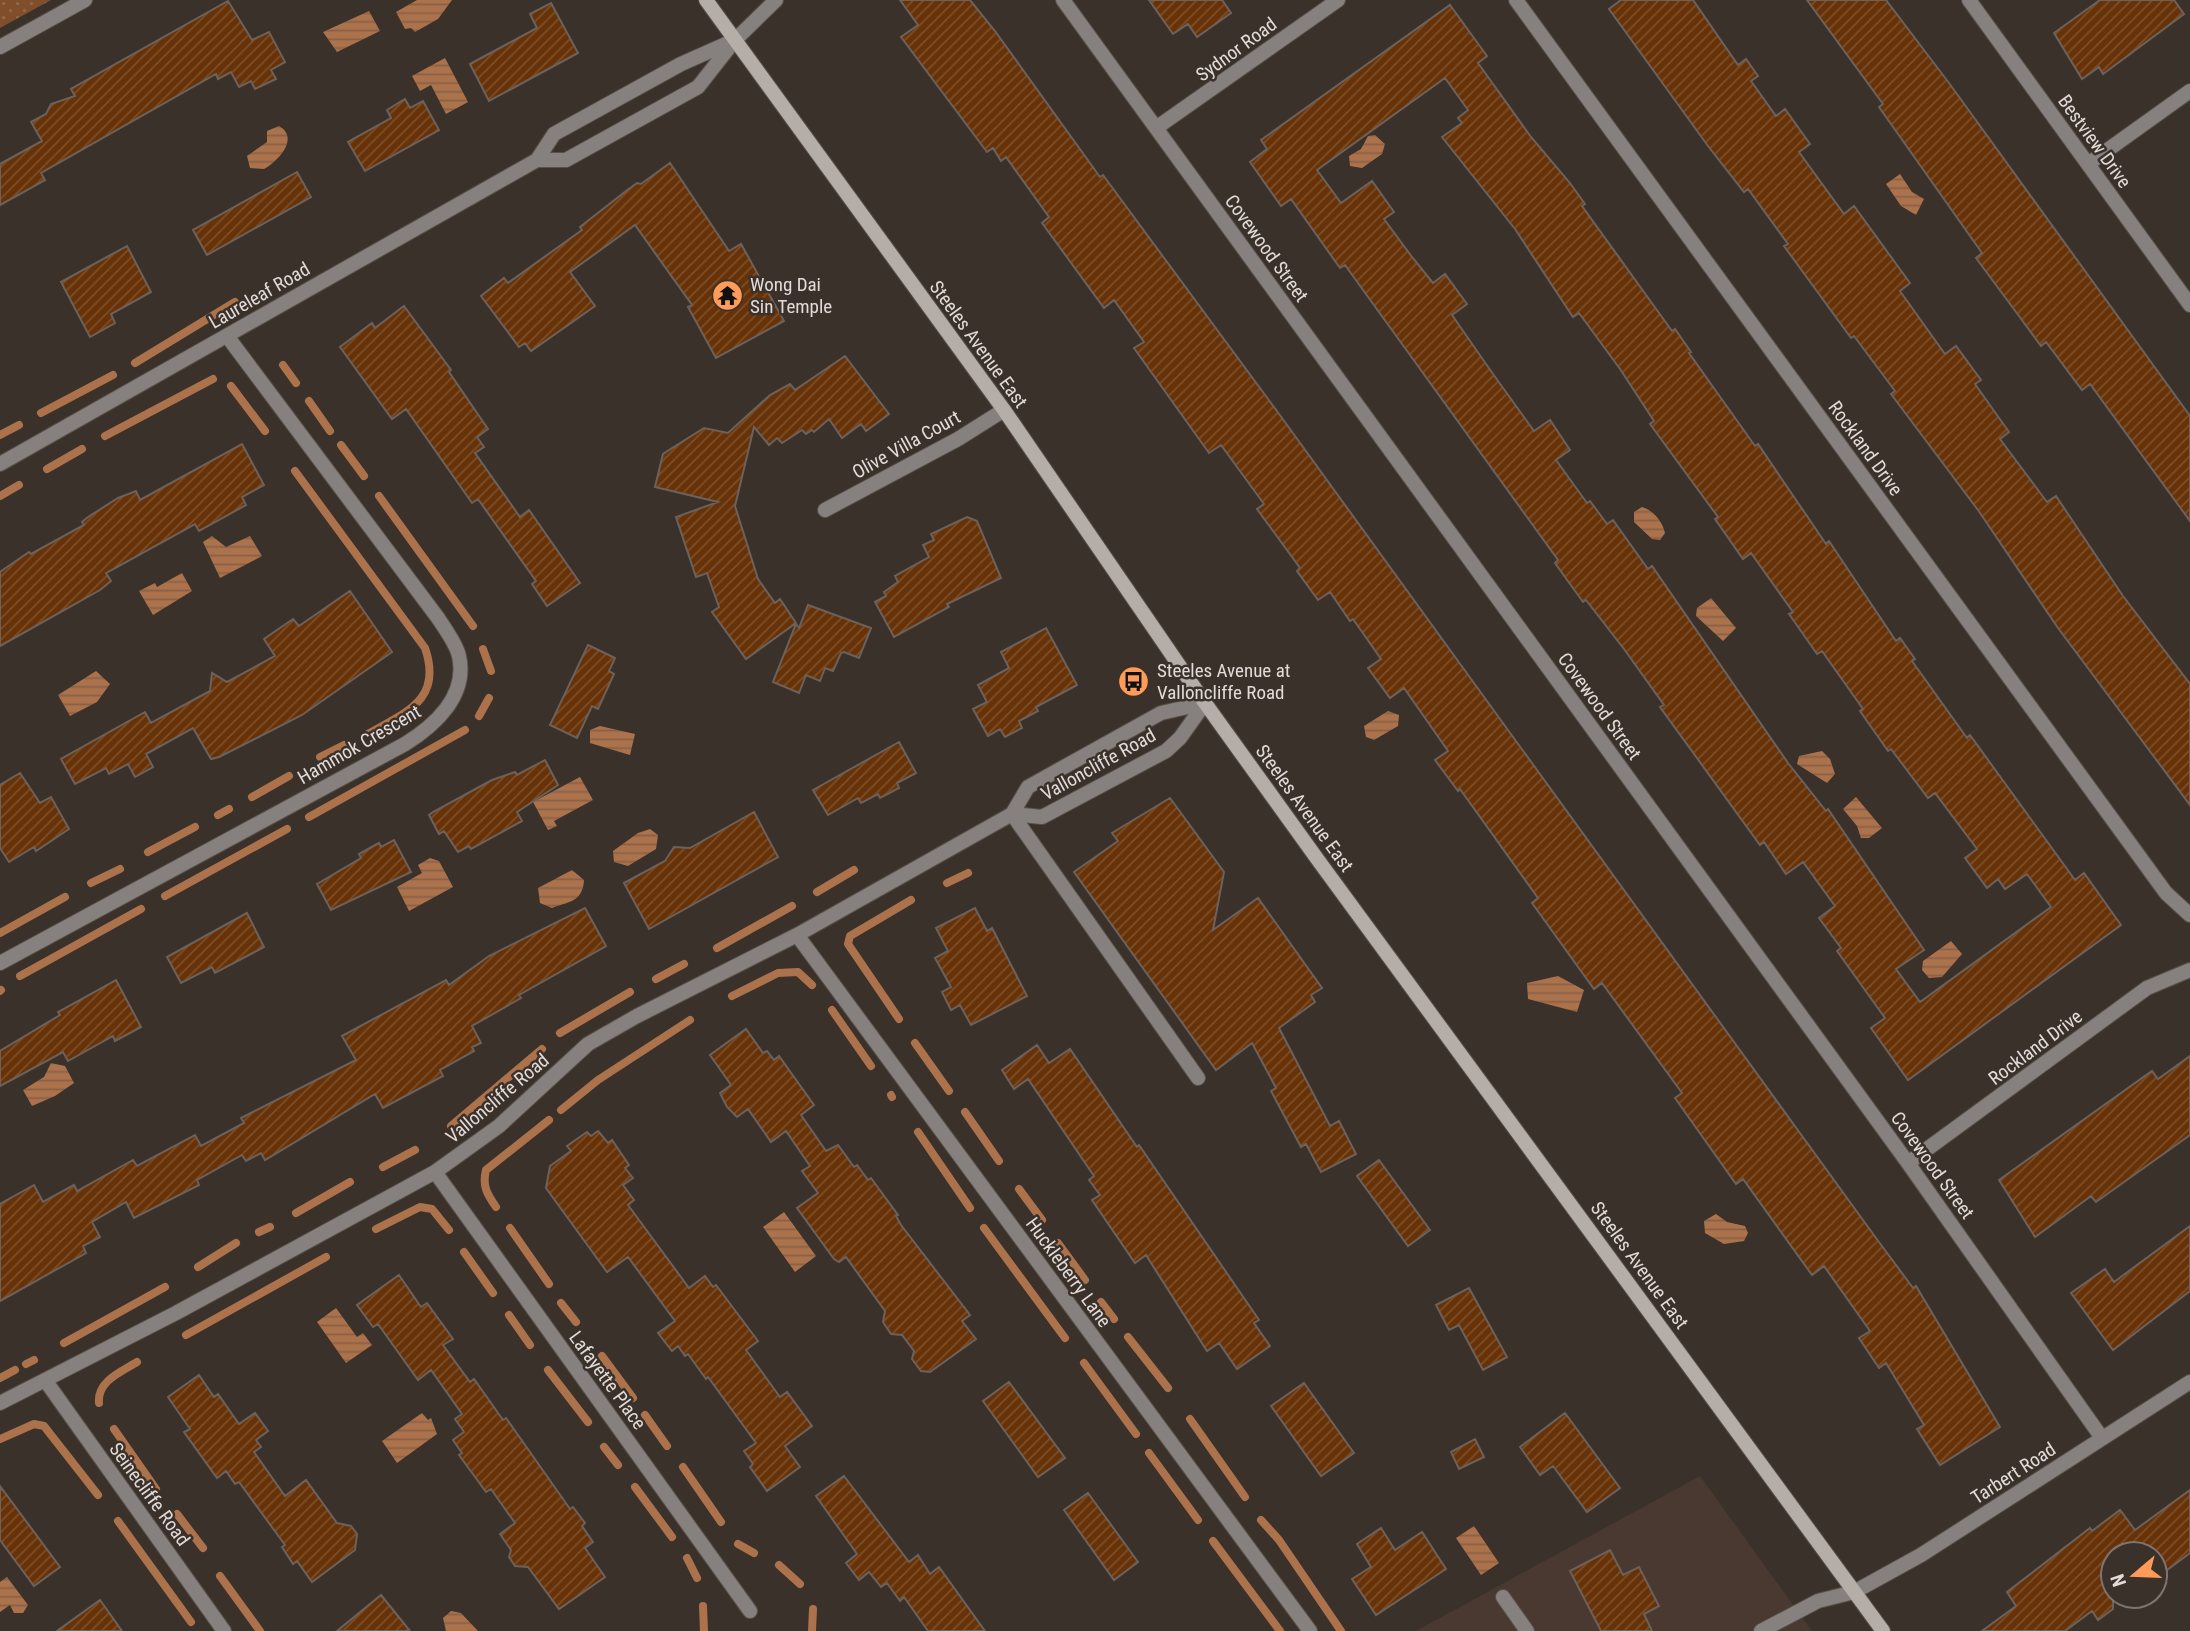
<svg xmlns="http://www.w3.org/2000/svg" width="2190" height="1631" font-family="'Roboto Condensed',sans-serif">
  <defs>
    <pattern id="green-dots" width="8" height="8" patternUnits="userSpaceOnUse" patternTransform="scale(1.75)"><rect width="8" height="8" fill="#814e2b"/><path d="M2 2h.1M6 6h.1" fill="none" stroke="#936749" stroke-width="1.8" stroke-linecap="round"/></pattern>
    <pattern id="water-rules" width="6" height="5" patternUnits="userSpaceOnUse" patternTransform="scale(1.75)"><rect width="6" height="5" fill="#ac724b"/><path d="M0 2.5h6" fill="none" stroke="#886148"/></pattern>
    <pattern id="building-hatch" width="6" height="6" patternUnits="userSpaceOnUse" patternTransform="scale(1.75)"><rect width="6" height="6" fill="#673207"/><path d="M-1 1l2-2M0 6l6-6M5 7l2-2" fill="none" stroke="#7c4f2a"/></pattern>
  </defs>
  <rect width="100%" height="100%" fill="#3b312b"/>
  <!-- built -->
  <path fill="#493930" d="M1700,1476l112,155h-396z"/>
  <!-- green -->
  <path fill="url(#green-dots)" d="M0,0h51l-51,28z"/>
  <!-- water -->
  <path fill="url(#water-rules)" d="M417,0h35l-14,19 -23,13 -4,-4 -6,1 -9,-17z
    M369,11l11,20 -43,21 -14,-20z
    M445,58l23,44 -22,12 -15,-29 -11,6 -8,-15z
    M279,126c21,12 -1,35 -15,43l-14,-1 -3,-12 20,-14v-11z
    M1375,135l10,9 -3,10 -20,14 -12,-2 -1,-10 12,-7 7,-13z
    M1900,174l12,18 12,7 -8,16 -15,-9 -15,-22z
    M1642,507c11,3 21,15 23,26l-5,7 -8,-1 -18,-17v-10z
    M212,536l14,11 24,-11 12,20 -42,22 -17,-36z
    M182,573l10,18 -39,24 -14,-24 16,-8 2,4z
    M1711,598l25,30 -13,13 -27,-25 1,-8z
    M96,671l14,13 -13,18 -27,14 -12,-21z
    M1388,711l11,4 -1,11 -24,14 -8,-3 -2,-11z
    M600,726l35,8 -5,21 -40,-12v-13z
    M1822,751l8,8 5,15 -8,9 -30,-19 2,-8z
    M580,777l13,23 -39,21 3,5 -9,4 -15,-28z
    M1856,797l26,31 -13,10h-8l-4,-12 -14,-17z
    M650,829l8,6 -2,14 -28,17 -14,-4 -1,-11 25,-18z
    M430,858l9,3 14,26 -44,24 -12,-24 25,-14 -4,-8z
    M572,870l12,10c-1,23 -18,22 -32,28l-12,-5 -2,-15z
    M1951,941l11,13 -20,23 -13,1 -7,-8 1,-9z
    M1558,976l26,14 -7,22 -49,-13 -1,-16z
    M51,1063l14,3 9,17 -19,13 -23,10 -9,-16 21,-13z
    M784,1212l32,44 -21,16 -32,-45z
    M1716,1214l11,8 18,4 3,7 -4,8 -20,3 -19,-11 -1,-12z
    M336,1308l21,29 6,-4 9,12 -26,18 -29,-41z
    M422,1413l6,7 3,-2 6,16 -40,29 -15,-22z
    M1474,1526l25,37 -18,12 -25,-37z
    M7,1577l21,28 -5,8h-9l-4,-8 -10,7v-30z
    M451,1611l10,2 17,18h-32l-3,-13z"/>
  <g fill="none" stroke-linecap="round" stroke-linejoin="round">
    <!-- stream -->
    <path stroke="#ac724b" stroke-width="8" d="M135,363l100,-61
      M283,365l13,18
      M231,386l34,45
      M309,401l21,30
      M41,413l72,-38
      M0,435l19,-10
      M105,436l108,-57
      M341,445l23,31
      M47,469l35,-20
      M295,471l130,177c18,52 -19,64 -57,86
      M0,496l19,-11
      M379,496l94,130
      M483,649l8,22
      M479,716l10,-18
      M320,757l24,-12
      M252,797l37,-21
      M218,815l11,-6
      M309,817l156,-87
      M148,852l47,-25
      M91,883l29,-14
      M947,883l21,-10
      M817,892l37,-22
      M165,896l122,-67
      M0,933l65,-36
      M717,948l75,-42
      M20,976l121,-67
      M656,979l28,-15
      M0,991l1,-1
      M732,996l46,-23 20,-1 14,13
      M832,1010l39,56
      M899,1019l-51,-75 2,-8 61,-36
      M560,1033l70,-41
      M915,1043l34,48
      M891,1095l1,2
      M561,1110l37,-30 92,-60
      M965,1112l34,49
      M451,1126l91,-77
      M918,1132l52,76
      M383,1167l32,-17
      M1019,1189l23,31
      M496,1207c-9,-13 -14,-21 -10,-37l63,-50
      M296,1213l54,-31
      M510,1228l39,56
      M984,1228l81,110
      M376,1229l44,-22 12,2 17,21
      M259,1232l11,-5
      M1058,1243l27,37
      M464,1252l29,41
      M198,1267l38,-24
      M1101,1302l13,17
      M561,1303l15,19
      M509,1315l21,30
      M186,1335l140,-78
      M1128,1337l40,51
      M64,1343l101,-56
      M602,1356l31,42
      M1084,1363l52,71
      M26,1364l8,-4
      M548,1370l40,52
      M0,1378l15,-8
      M99,1403c-2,-22 22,-31 38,-41
      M645,1415l22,31
      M1190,1419l55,78
      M114,1429l42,60
      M0,1439l34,-15 10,2 54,69
      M604,1447l14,18
      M1149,1453l49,67
      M683,1467l38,55
      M635,1487l37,50
      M177,1514l26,34
      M1261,1520l18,20 62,91
      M118,1521l73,101
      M1213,1541l67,90
      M738,1544l16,9
      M687,1558l10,20
      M779,1565l21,19
      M220,1576l40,55
      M703,1606l1,25
      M812,1631l1,-22"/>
  </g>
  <!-- building -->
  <path fill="url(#building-hatch)" stroke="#6c615b" stroke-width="2" fill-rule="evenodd" d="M900,0h70l25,31 105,146 3,-2 179,243 594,820 37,50 3,-2 84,141 -60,38 -23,-36 7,-4 -38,-62 -7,5 -20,-30 11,-7 -46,-65 -12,9 -69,-96 -7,5 -61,-86 7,-5 -80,-110 -8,6 -62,-86 6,-5 -78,-109 -2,2 -23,-31 13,-9 -44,-63 -14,10 -22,-30 13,-9 -28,-40 -3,2 -20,-29 -12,8 -21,-29 3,-3 -43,-59 7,-5 -43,-59 -12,8 -75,-105 10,-6 -30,-42 -10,8 -62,-85 7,-6 -43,-60 -5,4 -8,-13 -6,4 -86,-115 17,-12z
    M1149,0h73l9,13 -34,24 -9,-13 -15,10z
    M1621,0h72l45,65 8,-6 12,17 -7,5 25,35 9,-7 25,35 -11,8 45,62 10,-8 56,77 -10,8 45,63 11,-8 25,34 -6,4 34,48 -9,7 47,63 9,-6 67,100 67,88v121l-132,-177 -80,-118 -87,-116 4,-3 -41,-55 -3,2 -67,-92 4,-2 -40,-55 -4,3 -36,-46 -99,-137z
    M1807,0h79l63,83 241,333v105l-100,-137 -8,6 -36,-48 -5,4 -25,-34 -40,-54 6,-5 -103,-146 4,-3z
    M2100,0h74l10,14 -81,60 -4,-7 -17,12 -28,-46z
    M228,1l24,39 17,-8 16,30 -14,8 5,9 -21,10 -4,-8 -12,6 -8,-15 -13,7 -2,-5 -175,99 4,7 -45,25v-41l42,-23 -11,-19 15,-8 5,-10 24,-8 -4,-7z
    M551,3l27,50 -89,48 -19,-37 67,-36 -7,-14z
    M1450,5l37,51 -9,7 53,74 39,46 15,21 -3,2 90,125 3,-2 16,23 -2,1 66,93 3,-2 68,100 3,-3 67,100 4,-3 15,21 -3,2 55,77 3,-3 105,145 9,-7 37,52 -213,155 -37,-52 14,-10 -48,-67 4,-3 -22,-30 16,-12 -32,-44 -17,12 -22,-32 -4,3 -100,-138 4,-2 -40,-56 -38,-49 -3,2 -28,-39 3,-3 -213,-295 -5,3 -49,-69 -10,7 -31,-44 17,-13 -6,-9zM1445,78l23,32 -10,8 4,5 -20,14 73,92 58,88 6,-4 41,56 34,52 -4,3 68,93 -3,2 28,40 8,-6 42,59 -4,2 28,40 5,-3 41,58 -3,2 28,40 3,-2 37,49 7,-5 42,56 -12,9 22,30 11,-9 7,10 22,-15 24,33 -131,95 -24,-33 28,-19 -96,-141 -2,2 -38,-48 -136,-197 -4,3 -35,-49 -6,4 -17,-23 -3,2 -31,-43 14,-10 -20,-30 -16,11 -41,-57 -41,-59 15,-11 -22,-30 -12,9 -21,-26 -28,-38 10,-7 -22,-31 -31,22 -24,-33z
    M405,99l5,9 13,-7 16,29 -74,41 -17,-29 43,-24 -4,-8z
    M670,163l59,88 12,-7 43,77 -68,37 -28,-51 4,-2 -57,-80 -65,47 25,34 -64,45 -6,-8 -6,4 -38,-51 23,-18 4,5 74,-53 -2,-3 46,-36 11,-8 4,1z
    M297,172l14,25 -104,58 -14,-25z
    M127,246l24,46 -40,22 4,9 -25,14 -29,-55z
    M404,306l47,64 -2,2 39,57 -11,8 7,10 -9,6 45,64 9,-7 51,73 -33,23 -15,-22 4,-3 -58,-82 -6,4 -66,-94 -14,10 -52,-72 32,-24 3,5z
    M845,356l44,58 -23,17 -5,-7 -19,14 -13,-19 -15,13 -2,-2 -6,4 -4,-4 -20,13 -5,-5 -8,7 -15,-18 -19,79 23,73 17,24 5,-4 16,24 -50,36 -34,-47 7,-5 -12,-34 -11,4 -20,-60 42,-15 -63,-15 8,-33 41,-26 24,5 42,-38 20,-11 5,6z
    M242,444l22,41 -22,12 4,8 -47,26 -4,-7 -89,49 5,8 -11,9 -100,56v-74l29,-20 2,2 53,-29 -2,-3 6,-5 30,-19 18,-7 4,9z
    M967,517l10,4 24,57 -54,26 2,3 -55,30 -19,-35 11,-6 -2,-4 14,-10 -3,-6 34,-19 -6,-12 11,-5 -3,-6z
    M350,591l42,61 -90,63 -83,42 -8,2 -18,-31 -47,26 7,13 -18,10 -7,-13 -19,10 -3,-6 -31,16 -14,-25 84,-47 6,11 59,-32 2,-18 15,9 48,-26 -11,-17 29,-20 6,7z
    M808,605l63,23 -12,30 -15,-6 -3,1 -8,18 -8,-3 -5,13 -14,-6 -7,18 -26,-11 23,-58 3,4z
    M1046,628l31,57 -41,22 2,4 -19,10 3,7 -17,9 -5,-8 -12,7 -15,-27 14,-7 -9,-17 31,-17 -8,-16z
    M588,645l27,13 -6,13 5,3 -16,35 -6,-3 -15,32 -27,-13z
    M899,742l17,31 -19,10 2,5 -19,10 -2,-4 -17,9 -3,-5 -30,17 -15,-25z
    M545,760l13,25 -41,27 5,9 -51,28 -2,-3 -11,6 -14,-21 -5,3 -10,-19 4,-3 59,-32 23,-8 2,3z
    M20,773l20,30 11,-6 18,32 -33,22 -2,-4 -25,15 -9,-14v-63z
    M1170,798l54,74 -11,58 45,-32 64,90 -11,7 4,7 -36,26 51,98 9,-5 17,33 -35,18 -15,-28 -5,3 -30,-56 5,-3 -24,-45 -36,27 -142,-198 44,-31 -6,-8z
    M754,812l24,45 -129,72 -25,-46 41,-22 9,-14 16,1z
    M394,840l17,32 -80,38 -14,-26 44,-26 -2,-4 20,-11 2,4z
    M585,908l21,38 -87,49 2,3 -49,28 9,17 -9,4 2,4 -34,19 3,6 -60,32 -8,-14 -110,66 -4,-7 -15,8 -4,-6 -45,25 2,5 -65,33 -8,-16 -34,20 8,15 -17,9 3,7 -86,48v-97l34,-19 9,17 31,-17 3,6 56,-31 4,6 58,-31 6,11 43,-23 -3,-5 115,-58 -14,-24 104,-56 3,5 40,-29z
    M975,908l12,23 5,-3 35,68 -56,29 -11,-20 -9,5 -9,-18 9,-5 -16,-29 13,-7 -12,-23z
    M247,913l17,34 -49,26 -3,-6 -31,16 -14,-26z
    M116,980l25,47 -26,14 -2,-5 -45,25 -5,-9 -63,34v-35l60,-36 -2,-3z
    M746,1029l17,24 4,-2 7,9 5,-4 35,49 -13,10 25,36 12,-6 16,22 3,-2 11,15 3,-2 27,37 -2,1 5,9 69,90 -8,6 14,18 -46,33 -9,-1 -9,-12 2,-8 -12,-16 -11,-1 -8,-12 2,-11 -39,-54 -7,5 -5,-3 -37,-51 21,-15 -16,-22 8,-5 -24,-35 -15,11 -23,-33 -11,8 -10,-10 -7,-14 11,-8 -21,-30z
    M1037,1045l12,18 21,-14 67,98 2,-2 120,175 -5,3 16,23 -33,23 -18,-26 -12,8 -61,-96 -11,8 -43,-63 8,-5 -11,-15 5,-4 -66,-97 -14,10 -12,-19z
    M2190,1056v79l-94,67 -5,-6 -56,41 -36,-57 153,-109 6,8z
    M598,1131l10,12 4,-3 17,25 -4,3 8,10 -10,7 11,15 -6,5 61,83 16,-12 8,11 3,-2 42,56 -12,9 34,47 7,-5 25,34 -27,20 15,21 -33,24 -17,-24 3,-3 -9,-13 12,-8 -48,-66 -2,2 -18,-25 -3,2 -7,-10 -6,5 -14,-18 17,-12 -47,-64 -21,15 -61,-84 4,-22 21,-15 -4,-5 20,-14 4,4z
    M1379,1160l51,70 -22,16 -51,-70z
    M2190,1226v65l-77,59 -42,-57 34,-24 9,13z
    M399,1275l22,32 6,-4 26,36 -10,6 27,37 4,-3 29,41 3,-2 64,91 3,-2 12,16 -3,3 11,16 -8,6 20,29 -46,32 -31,-42 -13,-1 -6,-9 2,-7 -11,-16 15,-11 -24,-34 -5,3 -27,-37 3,-2 -9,-13 11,-8 -9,-13 7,-5 -31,-44 -13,10 -40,-56 -5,3 -16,-22z
    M1469,1288l38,69 -24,13 -24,-45 -10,5 -13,-25z
    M199,1375l15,22 4,-3 21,30 16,-11 13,18 -12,9 5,7 -7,5 31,44 21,-16 31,43 14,3 6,8 -2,16 -43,32 -15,-21 -4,3 -11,-17 3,-2 -46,-63 -4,2 -9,-13 -9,7 -33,-46 6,-3 -22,-32z
    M1009,1382l56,76 -27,19 -55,-76z
    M1304,1383l50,70 -33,23 -50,-70z
    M1565,1413l55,75 -33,24 -34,-46 -13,9 -20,-28z
    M1475,1439l9,18 -25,12 -8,-17z
    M844,1476l65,86 9,-7 12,19 9,-7 46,64h-57l-24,-34 -4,4 -13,-18 -6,4 -12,-15 -10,8 -13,-17 11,-9 -41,-58z
    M0,1486l60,81 -26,19 -34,-46z
    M2190,1490v63l-35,26v-25h-42v55l-15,11 -6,-9 -27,20h-83l34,-25 -9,-14 83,-64 2,3 28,-21 15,20z
    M1088,1493l50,69 -24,18 -50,-70z
    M1381,1528l14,22 27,-18 24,37 -70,46 -24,-36 19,-12 -14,-23z
    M1610,1550l13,25 16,-8 20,39 -15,8 8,17h-51l-31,-60z
    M381,1595l29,36h-73z
    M100,1600l22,31h-65z"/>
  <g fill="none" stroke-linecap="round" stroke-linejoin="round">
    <defs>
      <path id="service" d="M1012,814l186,264
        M1503,1597l24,34
        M1761,1631l57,-30 36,-9"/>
      <path id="minor" d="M1063,0l845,1163 194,275
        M1516,0l650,893 24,22
        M1969,0l221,305
        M0,47l85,-47
        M1156,128l182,-128
        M537,160h29l132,-73 37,-47 41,-40
        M2088,164l102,-73
        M0,464l537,-304 17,-26 127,-70 54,-24
        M825,510l133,-71 46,-29
        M1012,814l30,3 124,-66 14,-13 25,-35
        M797,935l513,696
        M0,963l405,-219c29,-18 63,-48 54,-88 -3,-13 -14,-27 -21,-38l-211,-282
        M1908,1163l239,-175 43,-18
        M435,1172l315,439
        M45,1380l179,251
        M0,1403l176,-90 259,-141 64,-46 89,-82 49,-28 160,-81 215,-121 16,-27 133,-74 44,-10
        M1854,1592l67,-37 269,-173"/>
      <path id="secondary" d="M706,0l298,410 201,293 113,157 565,771"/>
    </defs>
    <!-- service casing -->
    <use href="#service" stroke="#59504a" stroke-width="16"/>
    <!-- minor casing -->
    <use href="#minor" stroke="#59504a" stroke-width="16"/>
    <!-- secondary casing -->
    <use href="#secondary" stroke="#59504a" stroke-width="16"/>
    <!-- service -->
    <use href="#service" stroke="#86817e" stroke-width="14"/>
    <!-- minor -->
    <use href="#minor" stroke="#86817e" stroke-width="14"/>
    <!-- secondary -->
    <use href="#secondary" stroke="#b5ada8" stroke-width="14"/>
  </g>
  <!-- icons -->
  <defs>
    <symbol id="temple-disc" viewBox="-11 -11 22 22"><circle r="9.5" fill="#fe9b58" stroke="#3b312b"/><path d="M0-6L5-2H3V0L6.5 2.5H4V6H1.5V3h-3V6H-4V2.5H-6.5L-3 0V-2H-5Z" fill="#111"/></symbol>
    <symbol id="bus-disc" viewBox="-11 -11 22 22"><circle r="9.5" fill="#fe9b58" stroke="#3b312b"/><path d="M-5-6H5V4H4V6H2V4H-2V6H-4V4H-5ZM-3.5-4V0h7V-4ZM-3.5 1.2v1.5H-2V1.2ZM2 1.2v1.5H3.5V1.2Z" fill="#111"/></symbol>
  </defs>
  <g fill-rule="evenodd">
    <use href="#temple-disc" x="710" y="278" width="35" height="35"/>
    <use href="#bus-disc" x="1116" y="664" width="35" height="35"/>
  </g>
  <g text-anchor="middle" stroke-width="5" stroke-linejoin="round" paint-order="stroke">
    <!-- street labels -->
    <g font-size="19" fill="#e2dbd8" stroke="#3b312b">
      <text transform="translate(1236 49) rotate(-36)" y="7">Sydnor Road</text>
      <text transform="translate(2095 141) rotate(54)" y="7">Bestview Drive</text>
      <text transform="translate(1267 248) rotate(54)" y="7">Covewood Street</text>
      <text transform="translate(259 295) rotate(-30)" y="7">Laureleaf Road</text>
      <text transform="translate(979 344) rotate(54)" y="7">Steeles Avenue East</text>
      <text transform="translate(906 444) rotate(-29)" y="7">Olive Villa Court</text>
      <text transform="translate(1866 448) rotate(54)" y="7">Rockland Drive</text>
      <text transform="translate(1600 706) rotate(54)" y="7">Covewood Street</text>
      <text transform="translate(359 744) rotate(-30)" y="7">Hammok Crescent</text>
      <text transform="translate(1098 764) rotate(-29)" y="7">Valloncliffe Road</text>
      <text transform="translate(1305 808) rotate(54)" y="7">Steeles Avenue East</text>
      <text transform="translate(2035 1047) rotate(-37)" y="7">Rockland Drive</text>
      <text transform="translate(497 1098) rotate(-40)" y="7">Valloncliffe Road</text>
      <text transform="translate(1933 1165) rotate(54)" y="7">Covewood Street</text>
      <text transform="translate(1640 1265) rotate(54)" y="7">Steeles Avenue East</text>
      <text transform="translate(1069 1272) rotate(54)" y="7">Huckleberry Lane</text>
      <text transform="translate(608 1380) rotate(54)" y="7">Lafayette Place</text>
      <text transform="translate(2013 1473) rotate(-33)" y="7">Tarbert Road</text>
      <text transform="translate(150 1494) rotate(54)" y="7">Seinecliffe Road</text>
    </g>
    <!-- poi labels -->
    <g font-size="19" fill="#e2dbd8" stroke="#3b312b" text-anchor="start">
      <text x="750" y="291">Wong Dai<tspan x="750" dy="22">Sin Temple</tspan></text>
      <text x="1157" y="677">Steeles Avenue at<tspan x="1157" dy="22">Valloncliffe Road</tspan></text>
    </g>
  </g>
  <!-- north arrow -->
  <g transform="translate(2134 1575) rotate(251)"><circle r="33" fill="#3b312b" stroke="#7e7570" stroke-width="2"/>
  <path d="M0-5L12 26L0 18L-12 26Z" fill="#fe9b58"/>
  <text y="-10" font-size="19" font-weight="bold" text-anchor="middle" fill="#e2dbd8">N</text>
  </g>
</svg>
